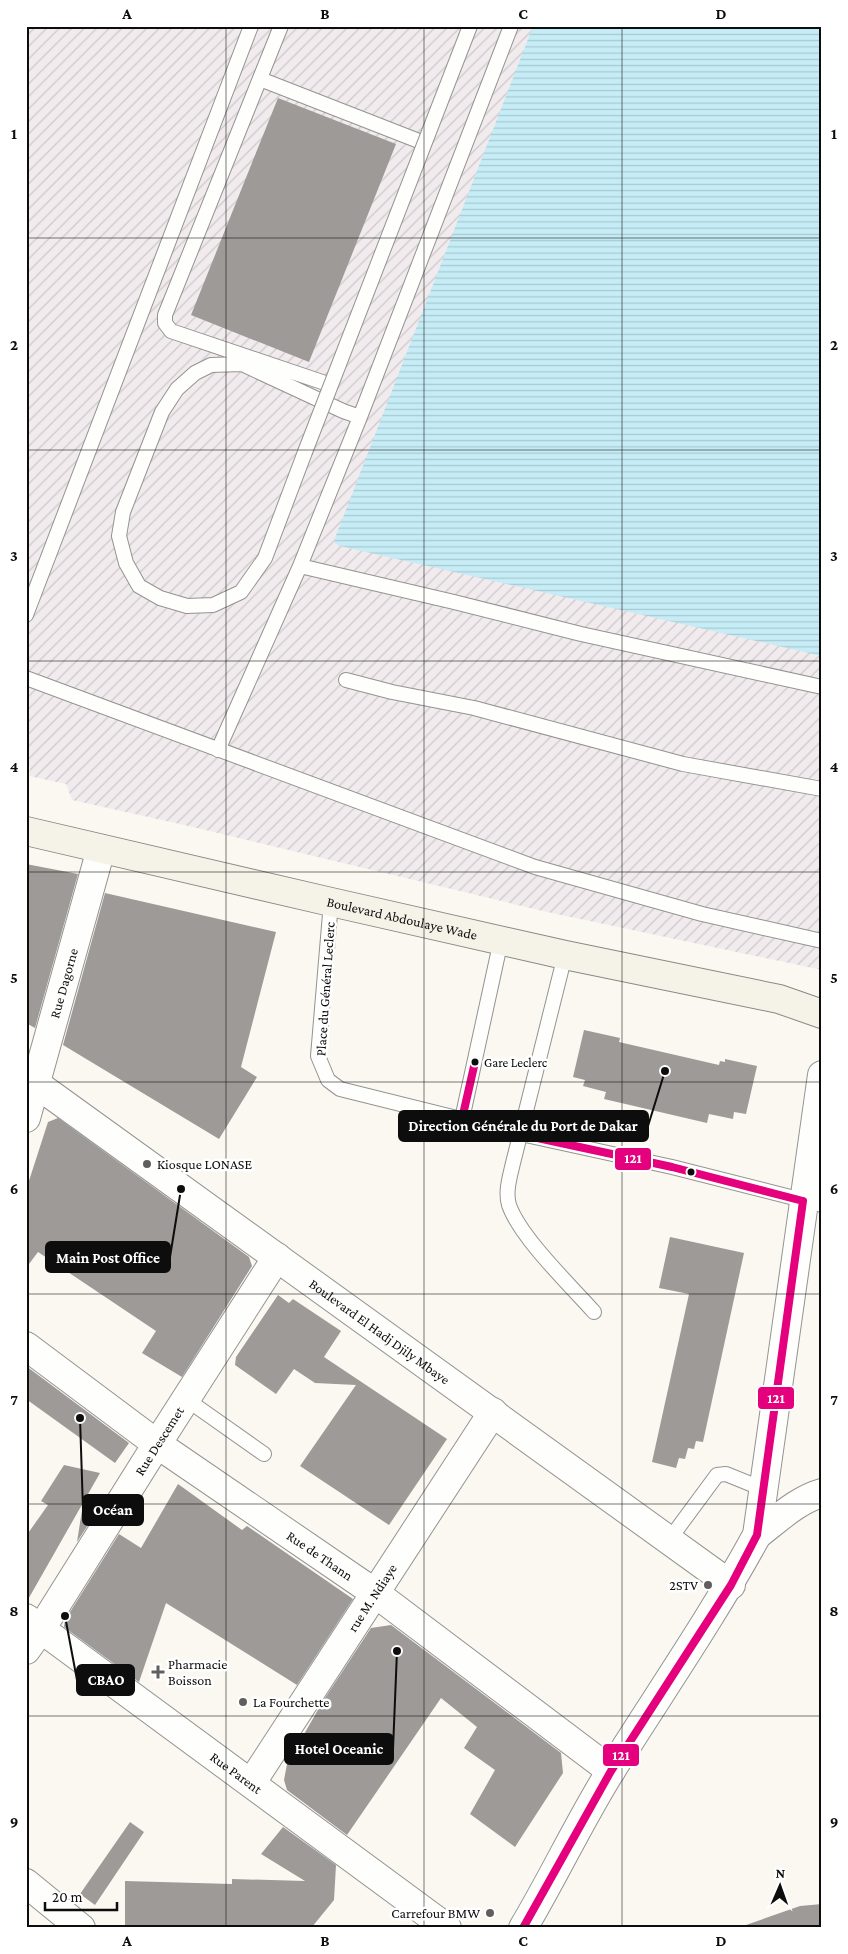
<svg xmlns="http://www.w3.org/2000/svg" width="848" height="1954" font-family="'Crimson Pro',serif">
  <defs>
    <pattern id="industrial-furrows" width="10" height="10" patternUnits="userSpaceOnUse" patternTransform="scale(1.25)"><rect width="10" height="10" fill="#f1ebee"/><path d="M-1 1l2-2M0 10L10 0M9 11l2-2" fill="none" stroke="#cdc8cb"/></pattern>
    <pattern id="water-rules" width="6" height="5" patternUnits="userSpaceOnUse" patternTransform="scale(1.25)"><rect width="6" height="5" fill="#c6ecf6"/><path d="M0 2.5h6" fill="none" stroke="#a9c9d2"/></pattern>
  </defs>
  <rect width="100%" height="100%" fill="#fbf8f1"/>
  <!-- industrial -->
  <path fill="url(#industrial-furrows)" d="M26,26h796v944l-275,-58 -354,-85 -121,-27 -6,-16 -37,-8 1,-9 -4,-1z"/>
  <!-- water -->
  <path fill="url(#water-rules)" d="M533,26h289v630l-482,-110 -5,-3v-5z"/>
  <!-- building -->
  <path fill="#9e9a97" d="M278,98l118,46 -87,218 -118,-47z
    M26,864l52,10 -43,154 -9,-5z
    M105,893l171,39 -35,135 16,10 -38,62 -156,-94z
    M584,1030l36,8 -1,4 100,23 1,-4 5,1v-3l32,7 -11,48 -12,-2 -1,7 -24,-5 -2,9 -103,-24 2,-7 -23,-6 2,-6 -12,-3z
    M58,1118l191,139 3,9 -70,111 -40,-24 14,-22 -118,-79 -12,16v-78l22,-68z
    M670,1237l74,16 -41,189 -7,-1 -2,8 -6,-1 -3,11 -6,-1 -3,10 -24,-6 37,-168 -30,-6z
    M278,1295l11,8 4,-4 48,32 -17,26 123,82 -58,86 -89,-59 56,-81 -41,-2 -21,-14 -18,25 -41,-29 1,-8z
    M26,1366l103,77 -14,20 -89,-64z
    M64,1465l36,8 -74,130v-67l22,-31 -7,-4z
    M178,1484l64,46 5,-4 106,73 -56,86 -131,-82 -27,79 -75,-55 1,-7 54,-86 22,14z
    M82,1510l11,7 -16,25z
    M391,1625l170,128 2,20 -48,74 -45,-33 25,-44 -31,-22 13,-21 -36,-29 -94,137 -60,-45 -3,-10 3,-16 36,-63 48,-73z
    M130,1822l14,10 -49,73 -15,-11z
    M283,1827l53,38 -2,35 -22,27 -187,-2v-44l107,3v-5l73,2 -44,-27z
    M822,1904v24h-76v-3l54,-19z"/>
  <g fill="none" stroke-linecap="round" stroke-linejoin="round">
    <defs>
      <path id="lane" d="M281,26l-116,289v8l6,8 160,54
        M260,79l164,64
        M305,452l-40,106 -24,34 -28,13 -26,1 -27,-8 -21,-12 -13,-23 -7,-27 4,-24 39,-100 15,-23 18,-16 16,-8 31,-1 101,47 17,6
        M300,566l154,36 127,32 241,53
        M26,615l225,-589
        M26,678l509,189 167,47 120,27
        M346,680l46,12 82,16 209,56 139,25
        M218,750l82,-184 60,-149 151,-391
        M331,902l-13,154 10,24 12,9 181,45 151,33 150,38
        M565,955l-52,208c-3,13 -8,29 -4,42 11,32 61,80 85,107
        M462,1119l39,-179
        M186,1399l78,55
        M669,1540l48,-65 9,-1 37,15"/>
      <g id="street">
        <path id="s1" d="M26,1084l9,-1 696,502"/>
        <path id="s2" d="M26,1118l75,-269"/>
        <path id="s3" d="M26,1346l131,98 218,149 236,178"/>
        <path d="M757,1535c20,-15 40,-35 65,-42"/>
        <path id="s4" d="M26,1618l421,310"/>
        <path id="s5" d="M26,1650l15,-21 116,-185 120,-187"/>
        <path id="s6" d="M252,1782l241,-370"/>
        <path d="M26,1883l55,45"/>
        <path d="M523,1928c31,-52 57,-108 89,-159 49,-78 101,-153 145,-234l65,-460"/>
      </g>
      <g id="secondary">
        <path id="s7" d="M26,831l305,71 234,53 214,44 43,15"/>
      </g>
    </defs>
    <!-- lane casing -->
    <use href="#lane" stroke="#949390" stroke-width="16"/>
    <!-- street casing -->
    <use href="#street" stroke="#949390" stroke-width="30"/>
    <!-- secondary casing -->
    <use href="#secondary" stroke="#8b8986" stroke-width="30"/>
    <!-- lane -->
    <use href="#lane" stroke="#fefefd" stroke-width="14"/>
    <!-- street -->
    <use href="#street" stroke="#fefefd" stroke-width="28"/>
    <!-- secondary -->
    <use href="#secondary" stroke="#f5f2e8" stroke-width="28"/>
    <defs>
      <path id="lane-bridge" d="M305,452l165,-426"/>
    </defs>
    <!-- lane-bridge casing -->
    <use href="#lane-bridge" stroke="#949390" stroke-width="16" stroke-linecap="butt"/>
    <!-- lane-bridge -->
    <use href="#lane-bridge" stroke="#fefefd" stroke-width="14"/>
    <defs>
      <path id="bus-1" d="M462,1119l71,18 139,30 131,34
        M462,1119l13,-57
        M523,1928l88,-157 120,-186 26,-50 46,-334"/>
    </defs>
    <!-- bus-1 casing -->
    <use href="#bus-1" stroke="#fff" stroke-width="11"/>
    <!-- bus-1 -->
    <use href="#bus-1" stroke="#e5007d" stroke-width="8"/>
  </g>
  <!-- grid -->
  <path fill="none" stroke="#0d0d0d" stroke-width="1" stroke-opacity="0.55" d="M226,26v1902M424,26v1902M622,26v1902M26,238h796M26,450h796M26,661h796M26,872h796M26,1082h796M26,1294h796M26,1504h796M26,1716h796"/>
  <!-- markers -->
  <g fill="#0d0d0d" stroke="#fff" stroke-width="2">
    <circle cx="475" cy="1062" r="4.5"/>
    <circle cx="691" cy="1172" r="4.5"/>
  </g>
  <g fill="#605f5d" stroke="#fff" stroke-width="2">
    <circle cx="147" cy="1164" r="5"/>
    <circle cx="708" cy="1585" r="5"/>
    <path d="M155.5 1664.5h5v5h5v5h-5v5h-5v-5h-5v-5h5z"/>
    <circle cx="243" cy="1702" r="5"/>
    <circle cx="490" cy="1913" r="5"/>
  </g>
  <g text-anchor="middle" stroke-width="5" stroke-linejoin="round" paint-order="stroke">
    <!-- bus labels -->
    <g font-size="13" fill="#0d0d0d" stroke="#fff" text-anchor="start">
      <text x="484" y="1067">Gare Leclerc</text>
    </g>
    <!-- street labels -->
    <g font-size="14" fill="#0d0d0d" stroke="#fff">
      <text dy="5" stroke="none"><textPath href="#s7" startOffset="386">Boulevard Abdoulaye Wade</textPath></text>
      <text dy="5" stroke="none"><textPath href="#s2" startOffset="140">Rue Dagorne</textPath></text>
      <text transform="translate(325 989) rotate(-86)" y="5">Place du Général Leclerc</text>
      <text dy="5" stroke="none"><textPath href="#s1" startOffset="434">Boulevard El Hadj Djily Mbaye</textPath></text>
      <text dy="5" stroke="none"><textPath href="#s5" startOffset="248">Rue Descemet</textPath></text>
      <text dy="5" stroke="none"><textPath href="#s3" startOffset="361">Rue de Thann</textPath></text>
      <text dy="5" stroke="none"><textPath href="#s6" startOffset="220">rue M. Ndiaye</textPath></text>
      <text dy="5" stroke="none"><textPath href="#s4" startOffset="261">Rue Parent</textPath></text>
    </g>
    <!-- poi labels -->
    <g font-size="14" fill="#0d0d0d" stroke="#fff" text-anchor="start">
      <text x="157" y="1169">Kiosque LONASE</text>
      <text x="698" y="1590" text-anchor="end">2STV</text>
      <text x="168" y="1669">Pharmacie<tspan x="168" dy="16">Boisson</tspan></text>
      <text x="253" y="1707">La Fourchette</text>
      <text x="480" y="1918" text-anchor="end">Carrefour BMW</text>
    </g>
  </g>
  <!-- callouts -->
  <path fill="none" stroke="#0d0d0d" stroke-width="2" d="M665 1071L648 1126M181 1189L170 1257M80 1418L83 1510M65 1616L77 1680M397 1651L393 1749"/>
  <g fill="#0d0d0d" stroke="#fff" stroke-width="2">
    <circle cx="665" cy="1071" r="5"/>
    <circle cx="181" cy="1189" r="5"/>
    <circle cx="80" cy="1418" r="5"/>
    <circle cx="65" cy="1616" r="5"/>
    <circle cx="397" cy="1651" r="5"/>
  </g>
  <g fill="#0d0d0d" stroke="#0d0d0d" stroke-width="2">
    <rect x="399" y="1111" width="249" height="30" rx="5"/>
    <rect x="46" y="1242" width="124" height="30" rx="5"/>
    <rect x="83" y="1495" width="60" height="30" rx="5"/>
    <rect x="77" y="1665" width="57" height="30" rx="5"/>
    <rect x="285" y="1734" width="108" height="30" rx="5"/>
  </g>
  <g font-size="15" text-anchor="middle" font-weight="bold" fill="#fff">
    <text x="523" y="1131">Direction Générale du Port de Dakar</text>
    <text x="108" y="1263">Main Post Office</text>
    <text x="113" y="1515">Océan</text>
    <text x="106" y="1685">CBAO</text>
    <text x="339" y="1754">Hotel Oceanic</text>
  </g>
  <g stroke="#fff" stroke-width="2">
    <rect x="614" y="1147" width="38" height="24" rx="5" fill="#e5007d"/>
    <rect x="757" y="1386" width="38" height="24" rx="5" fill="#e5007d"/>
    <rect x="602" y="1743" width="38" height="24" rx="5" fill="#e5007d"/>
  </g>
  <g font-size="14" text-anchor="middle" font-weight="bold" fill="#fff">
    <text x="633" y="1163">121</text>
    <text x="776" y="1403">121</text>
    <text x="621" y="1760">121</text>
  </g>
  <!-- border -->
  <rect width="848" height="1954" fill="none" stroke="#ffffff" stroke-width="55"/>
  <!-- north arrow -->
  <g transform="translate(780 1886) rotate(2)" stroke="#ffffff" stroke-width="4" paint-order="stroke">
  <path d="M0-4L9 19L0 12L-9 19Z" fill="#0d0d0d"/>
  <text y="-8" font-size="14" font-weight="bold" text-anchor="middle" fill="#0d0d0d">N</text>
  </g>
  <!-- scale -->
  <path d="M45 1902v8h72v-8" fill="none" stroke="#0d0d0d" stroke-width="2.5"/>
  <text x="52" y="1902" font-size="15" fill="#0d0d0d" stroke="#ffffff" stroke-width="4" paint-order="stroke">20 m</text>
  <rect x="28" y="28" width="792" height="1898" fill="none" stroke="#0d0d0d" stroke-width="2"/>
  <g font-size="16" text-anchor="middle" font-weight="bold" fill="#0d0d0d">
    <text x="127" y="19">A</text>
    <text x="325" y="19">B</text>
    <text x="523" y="19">C</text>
    <text x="721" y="19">D</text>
    <text x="14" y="139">1</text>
    <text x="834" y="139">1</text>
    <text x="14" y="350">2</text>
    <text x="834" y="350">2</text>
    <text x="14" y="561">3</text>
    <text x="834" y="561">3</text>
    <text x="14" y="772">4</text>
    <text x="834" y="772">4</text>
    <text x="14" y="983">5</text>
    <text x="834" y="983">5</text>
    <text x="14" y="1194">6</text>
    <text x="834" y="1194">6</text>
    <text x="14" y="1405">7</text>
    <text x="834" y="1405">7</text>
    <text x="14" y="1616">8</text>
    <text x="834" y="1616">8</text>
    <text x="14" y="1827">9</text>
    <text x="834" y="1827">9</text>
    <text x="127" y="1946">A</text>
    <text x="325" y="1946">B</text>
    <text x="523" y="1946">C</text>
    <text x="721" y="1946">D</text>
  </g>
</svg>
